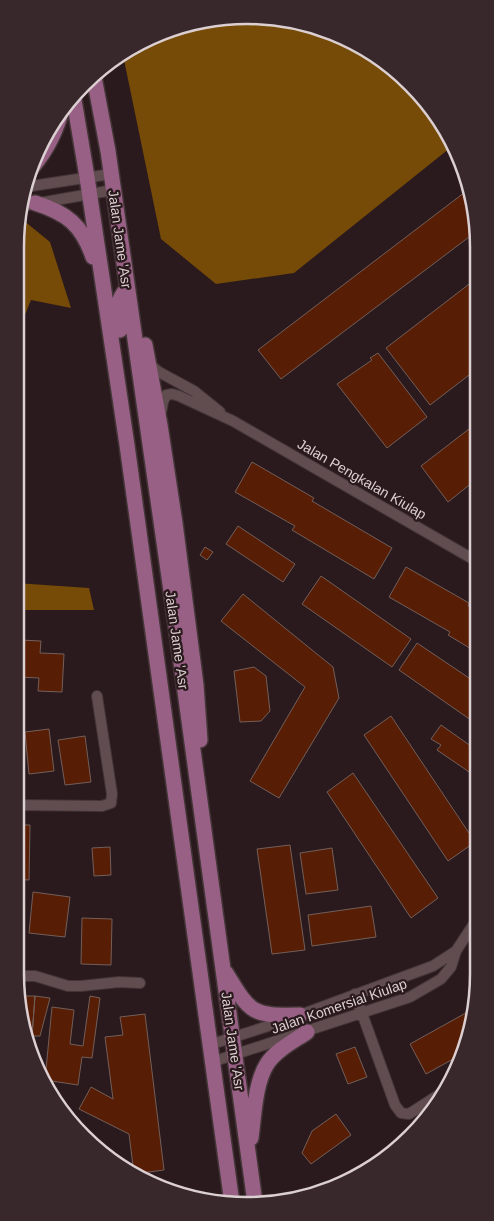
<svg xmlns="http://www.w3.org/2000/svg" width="494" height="1221" font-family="Helvetica,sans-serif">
  <rect width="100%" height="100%" fill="#2b1a1d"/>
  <!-- forest -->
  <path fill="#754b07" d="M232,16l89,11 51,25 3,9c41,18 56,48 80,83l-161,129 -78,11 -55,-45 -38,-184 21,-16z
    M23,220l27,22 21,66 -40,-8 -16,39v-92l4,-25z
    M15,583l74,5 5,22h-79z"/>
  <!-- building -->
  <path fill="#581d05" stroke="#725f59" d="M469,189l8,27v15l-196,148 -23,-29z
    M477,278v91l-47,36 -44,-57z
    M378,353l49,64 -40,31 -50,-64 35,-24 -2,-2z
    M478,422v56l-30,24 -27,-36z
    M252,462l62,36 -2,3 80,47 -18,31 -82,-49 3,-4 -60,-34z
    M238,526l57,38 -12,18 -57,-38z
    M205,547l8,5 -6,8 -7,-5z
    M406,567l63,36 -1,3 10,6v41l-30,-18 2,-3 -61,-35z
    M321,576l90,63 -19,28 -90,-63z
    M243,594l90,73 6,31 -60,100 -29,-17 55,-94 -84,-66z
    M20,640l21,1 -1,12 24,1 -2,38 -24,-1 1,-13 -21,-1v18h-3v-43h5z
    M417,643l61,41v41l-79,-55z
    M254,667l12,9 4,35 -9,10 -21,1 -6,-51z
    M391,716l84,126 -27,19 -84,-126z
    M441,725l37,26v27l-41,-28 4,-5 -10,-6z
    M49,729l5,42 -25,3 -4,-42z
    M85,736l6,46 -26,3 -7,-45z
    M353,773l85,125 -27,20 -84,-126z
    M478,793l1,1v13l-7,-5z
    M15,825h15l-1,55 -14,-1z
    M290,845l15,105 -33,4 -15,-105z
    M110,847l1,28 -17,1 -2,-28z
    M332,848l6,42 -32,4 -6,-41z
    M33,892l37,5 -5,40 -36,-4z
    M15,900h4l1,36h-5z
    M371,906l5,31 -64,9 -4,-31z
    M82,918l30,1 -1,46 -30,-1z
    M21,996h14l-3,40h-7z
    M35,996l15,2 -10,38h-8z
    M90,996l10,2 -8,60 -10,-1 -4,28 -33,-5 7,-73 22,3 -4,34 13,2z
    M473,1009l-6,39 -3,5 -38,21 -16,-30z
    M145,1014l19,156 -30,4 -5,-40 -50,-25 12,-22 22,12 -8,-62 18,-2 -3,-18z
    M355,1047l12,30 -19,7 -12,-30z
    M336,1114l15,21 -40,29 -9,-11 10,-22z
    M372,1158l5,8 -1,1 -27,11 -3,-5z"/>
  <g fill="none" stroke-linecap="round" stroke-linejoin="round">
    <defs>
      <path id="street" d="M25,187l86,-13
        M22,206l91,-16
        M148,363l11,9 35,19 26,21
        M161,413l2,-11 3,-7 6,-1 7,2 54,25 245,141
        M15,805l87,1 9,-3 1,-9 -15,-98
        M15,976h20l33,10h13l38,-4 21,1
        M355,994l40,111 6,8 8,1 34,-22
        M209,1045l75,-24 149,-55 23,-15 23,-35
        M212,1062l198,-65 31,-18 10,-12 5,-16"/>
      <path id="primary" d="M94,77l14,74 69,482 78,570
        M73,94l14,83 40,268 105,758
        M27,173c16,-17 26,-34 33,-57
        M35,203c32,10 47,22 58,54
        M120,330c-2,-16 -5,-29 7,-41
        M145,345l15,80 15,98 21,162 4,55
        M226,973c25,41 26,43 74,42
        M251,1138c3,-22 4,-55 16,-74 9,-14 27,-23 40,-32"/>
    </defs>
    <!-- street casing -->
    <use href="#street" stroke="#433537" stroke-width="12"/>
    <!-- primary casing -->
    <use href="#primary" stroke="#433537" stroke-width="18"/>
    <!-- street -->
    <use href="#street" stroke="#614d50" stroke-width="10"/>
    <!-- primary -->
    <use href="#primary" stroke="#976084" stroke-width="15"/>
  </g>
  <g text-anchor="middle" stroke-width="4.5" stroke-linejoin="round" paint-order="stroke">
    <!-- street labels -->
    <g font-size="14" fill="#dbcfd1" stroke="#2b1a1d">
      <text transform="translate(120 239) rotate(82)" y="5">Jalan Jame 'Asr</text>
      <text transform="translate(362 479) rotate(30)" y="5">Jalan Pengkalan Kiulap</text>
      <text transform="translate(177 640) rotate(82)" y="5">Jalan Jame 'Asr</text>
      <text transform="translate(339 1006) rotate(-19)" y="5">Jalan Komersial Kiulap</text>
      <text transform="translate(233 1041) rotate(82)" y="5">Jalan Jame 'Asr</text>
    </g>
  </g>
  <!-- crop -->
  <path d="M0 0H494V1221H0ZM247 24H247A223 223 0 0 1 470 247V974A223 223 0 0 1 247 1197H247A223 223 0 0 1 24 974V247A223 223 0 0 1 247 24Z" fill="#39282b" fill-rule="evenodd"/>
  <path fill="none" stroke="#dbcfd1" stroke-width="2.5" d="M247 24H247A223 223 0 0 1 470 247V974A223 223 0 0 1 247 1197H247A223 223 0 0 1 24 974V247A223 223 0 0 1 247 24Z"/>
</svg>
